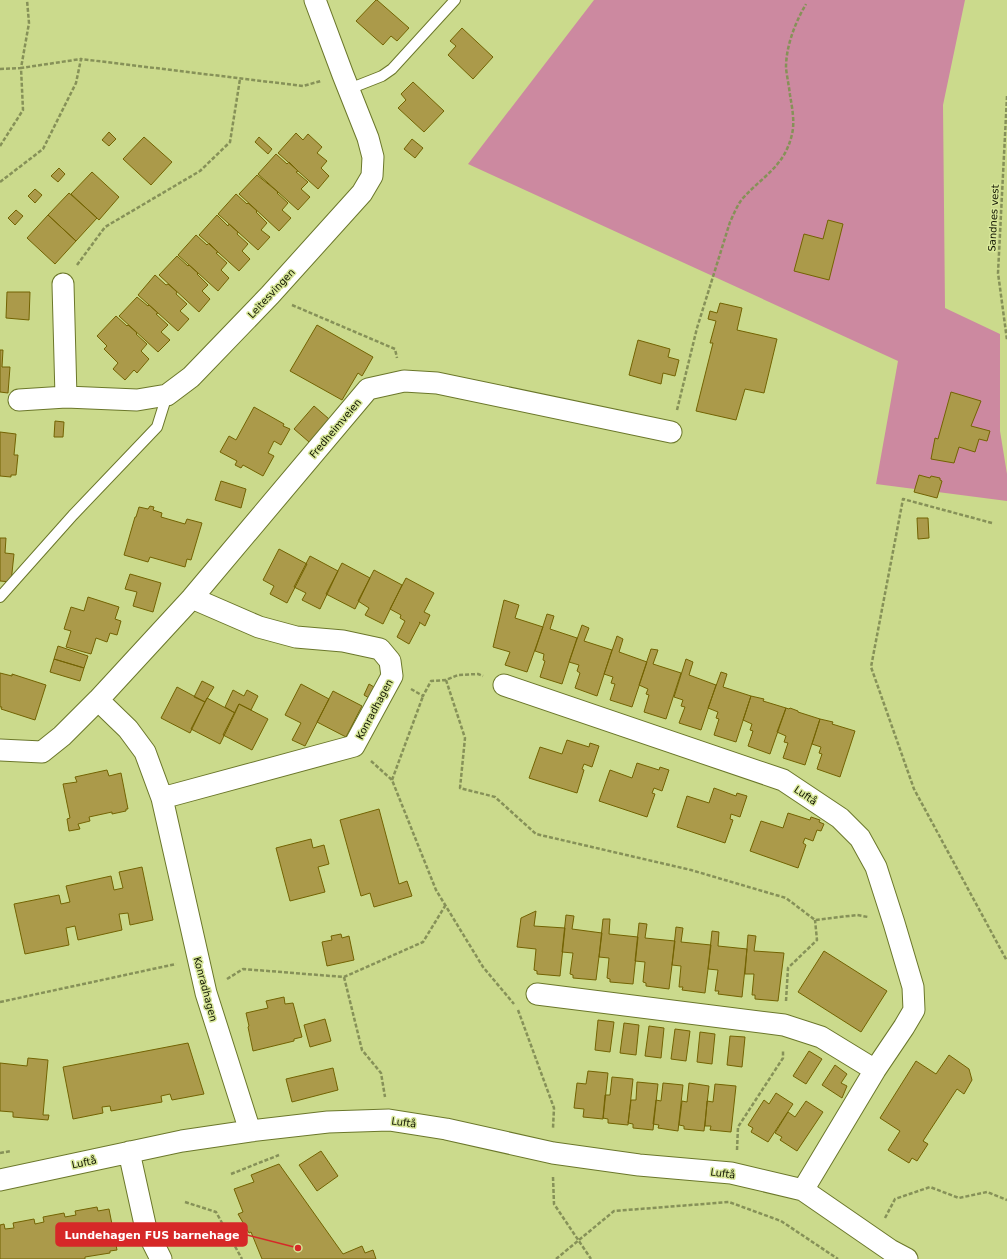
<svg xmlns="http://www.w3.org/2000/svg" width="1007" height="1259" font-family="'DejaVu Sans',sans-serif">
  <rect width="100%" height="100%" fill="#cbda8c"/>
  <!-- green -->
  <path fill="#cc89a0" d="M594,0h371l-22,105 2,203 55,26v97l7,43v27l-131,-17 22,-123 -430,-197z"/>
  <!-- building -->
  <path fill="#ab9a4a" stroke="#736302" d="M376,0h1l32,28 -12,13 -6,-5 -8,9 -27,-24z
    M462,28l31,29 -20,22 -25,-24 8,-9 -6,-5z
    M413,82l31,29 -20,21 -26,-24 8,-8 -5,-6z
    M109,132l7,7 -7,7 -7,-6z
    M296,133l7,7 5,-6 14,13 -5,6 10,8 -6,7 8,8 -11,13 -40,-36z
    M144,137l28,25 -21,23 -28,-26z
    M259,137l13,12 -4,5 -13,-12z
    M412,139l11,9 -8,10 -11,-9z
    M276,154l11,10 2,-2 9,9 -2,1 12,10 -7,7 9,8 -12,13 -40,-36z
    M59,168l6,6 -7,8 -7,-6z
    M92,172l27,25 -20,23 -28,-26z
    M257,175l21,17 -1,1 11,10 -6,7 9,8 -12,13 -40,-37z
    M35,189l7,6 -7,8 -7,-7z
    M69,193l28,25 -21,23 -28,-26z
    M236,194l11,10 1,-1 9,8 -1,1 11,11 -6,7 9,7 -12,13 -40,-36z
    M16,210l7,6 -8,9 -7,-7z
    M48,215l28,26 -21,23 -28,-26z
    M217,215l11,11 1,-2 9,8 -1,2 11,10 -6,7 8,8 -11,12 -40,-36z
    M828,220l15,4 -14,56 -35,-9 10,-37 19,5z
    M196,235l11,10 2,-2 9,9 -2,1 11,10 -6,7 8,8 -11,13 -40,-36z
    M177,256l11,10 1,-1 9,8 -1,1 11,11 -6,6 8,8 -11,13 -40,-37z
    M155,275l11,10 2,-1 9,8 -1,2 11,10 -7,7 9,8 -11,12 -40,-36z
    M7,292h23l-1,28 -23,-2z
    M137,297l11,9 1,-1 9,8 -2,1 12,11 -7,7 9,8 -12,12 -39,-36z
    M720,303l22,5 -5,22 40,9 -13,54 -19,-4 -9,31 -40,-9 17,-68h-3l6,-22 -8,-2 2,-8 7,2z
    M116,316l11,10 1,-1 9,8 -1,1 11,10 -6,7 8,8 -12,14 -3,-3 -9,10 -12,-11 5,-6 -14,-14 3,-3 -10,-10z
    M317,325l56,32 -11,19 -4,-3 -16,27 -52,-29z
    M638,340l32,9 -2,8 11,3 -4,16 -12,-3 -2,11 -32,-9z
    M0,350h3l-1,17h8l-2,26 -8,-1z
    M951,392l30,9 -10,25 19,5 -3,10 -8,-2 -4,13 -16,-5 -5,16 -23,-4 4,-21 3,1z
    M314,406l22,19 -20,23 -22,-19z
    M254,407l30,17 -1,2 7,3 -9,16 -7,-4 -6,12 6,3 -11,20 -20,-11 -2,3 -6,-3 2,-4 -17,-9 9,-16 7,4z
    M55,421l9,1 -1,15h-9z
    M0,432l16,2 -2,21h4l-2,20h-5v2l-11,-1z
    M919,475l11,3 1,-2 9,2v2l2,1 -5,17 -23,-6z
    M221,481l25,8 -5,19 -26,-8z
    M150,506l4,1 -1,3 9,3 -1,4 24,7 2,-5 15,4 -11,37 -4,-1 -2,8 -35,-10 -2,5 -24,-7 11,-38h1l3,-10 9,2z
    M917,518h11l1,20 -11,1z
    M0,538h6l-1,15 9,1 -3,28 -11,-1z
    M279,549l28,15 -20,39 -17,-9 4,-8 -11,-6z
    M310,556l28,15 -18,38 -18,-9 4,-7 -12,-6z
    M342,563l28,15 -15,31 -29,-15z
    M374,570l28,15 -19,39 -18,-9 4,-7 -11,-7z
    M130,574l31,9 -8,29 -20,-6 4,-14 -12,-3z
    M406,578l28,15 -10,19 6,3 -5,11 -6,-4 1,1 -11,21 -12,-7 8,-16 -5,-3 1,-3 -11,-6z
    M88,597l31,10 -4,12 6,2 -4,14 -7,-2 -3,9 -11,-4 -5,16 -25,-7 5,-16 -7,-2 7,-22 13,4z
    M504,600l15,5 -4,13 28,9 -16,45 -22,-7 5,-13 -17,-5z
    M547,614l7,2 -4,13 27,9 -15,46 -22,-7 5,-16 -2,-1 1,-6 -9,-3z
    M582,625l7,3 -5,13 28,9 -15,46 -22,-8 5,-15 -3,-2 2,-6 -10,-3z
    M617,636l6,3 -4,13 28,10 -15,45 -22,-7 5,-16 -4,-1 2,-6 -9,-3z
    M58,646l30,10 -4,12 -30,-9z
    M651,649l7,1 -5,14 28,9 -15,46 -22,-7 5,-17 -3,-1 2,-5 -9,-4z
    M54,659l30,9 -4,13 -30,-9z
    M686,659l7,3 -4,13 27,10 -15,45 -22,-7 6,-16 -4,-1 2,-6 -9,-3z
    M721,672l6,2 -4,13 28,9 -15,46 -22,-7 5,-16 -3,-1 2,-6 -10,-4z
    M0,673l12,3v-2l34,11 -11,35 -34,-11 1,-2h-2z
    M202,681l12,6 -9,15 -11,-5z
    M301,684l28,15 -24,47 -13,-6 9,-17 -16,-8z
    M369,684l5,3 -5,11 -5,-3z
    M177,687l28,15 -15,31 -29,-15z
    M233,690l11,6 3,-6 11,6 -7,14 -12,-6 -4,9 -10,-6z
    M333,691l29,15 -16,31 -29,-15z
    M751,696l13,3 -1,2 23,7 -16,46 -22,-8 5,-15 -3,-1 2,-6 -9,-4z
    M207,698l28,15 -15,31 -29,-15z
    M239,704l29,15 -16,31 -29,-15z
    M786,708l3,1 1,-1 8,3v1l22,7 -15,46 -22,-7 5,-15 -4,-1 2,-6 -9,-4z
    M820,719l13,3 -1,2 23,7 -15,46 -23,-8 5,-15 -3,-1 2,-6 -9,-3z
    M567,740l22,7 1,-4 9,3 -7,21 -8,-3 -2,5 2,1 -7,23 -48,-15 11,-31 22,7z
    M637,763l22,7 1,-3 9,3 -7,21 -8,-3 -2,5 3,1 -8,23 -48,-16 11,-31 22,8z
    M107,770l2,6 12,-3 7,36h-2v2l-14,3v-2l-23,5 1,4 -12,3 2,5 -11,2 -2,-12 3,-1 -7,-34 14,-2 -2,-5z
    M714,788l22,8 1,-3 10,3 -7,21 -9,-3 -1,5 3,1 -8,23 -48,-16 10,-31 22,7z
    M379,809l20,75 8,-3 5,15 -38,11 -4,-14 -9,3 -21,-76z
    M788,813l22,7 1,-3 9,3 -1,2 5,2 -3,7 -4,-1 -4,11 -8,-3 -2,5 3,2 -8,23 -48,-17 11,-30 22,7z
    M311,839l2,9 11,-3 5,19 -11,3 7,25 -35,9 -14,-53z
    M142,867l11,53 -23,5 -2,-12 -9,1 3,16 -44,10 -3,-14 -9,2 3,17 -44,9 -11,-50 45,-9 2,9 9,-2 -4,-16 45,-10 3,14 9,-2 -4,-16z
    M536,911l-2,15 31,2 -5,48 -23,-2v-3l-3,-1 2,-21 -19,-2 4,-29z
    M566,915l8,1 -2,13 30,4 -6,47 -23,-2v-3l-3,-1 3,-21 -11,-1z
    M603,919h7l-1,15 29,3 -5,47 -23,-2v-3l-3,-1 2,-20 -10,-1z
    M639,923l8,1 -2,14 30,3 -6,48 -23,-3v-3l-3,-1 2,-20 -10,-1z
    M676,927l7,1 -2,14 30,3 -6,48 -23,-3 1,-3h-4l2,-21 -9,-1z
    M712,931l7,1 -1,14 29,3 -5,48 -24,-3 1,-3h-4l3,-21 -10,-1z
    M341,934l1,4 7,-2 5,24 -27,6 -5,-24 10,-2 -1,-4z
    M748,935l8,1 -2,15 30,2 -6,48 -23,-2v-4h-3l2,-21h-9z
    M824,951l63,40 -26,41 -63,-40z
    M284,997l1,7 8,-1 9,34 -8,2v2l-41,10 -5,-24 1,-1 -3,-13 22,-5 -2,-7z
    M325,1019l6,22 -21,6 -6,-22z
    M598,1020l16,2 -4,30 -15,-2z
    M624,1023l15,2 -3,30 -16,-2z
    M649,1026l15,2 -3,30 -16,-2z
    M675,1029l15,2 -4,30 -15,-2z
    M700,1032l15,2 -3,30 -15,-2z
    M730,1036l15,1 -3,30 -15,-2z
    M188,1043l16,51 -32,6 -2,-6 -9,2 1,6 -51,9 -1,-5 -8,1 1,6 -30,6 -10,-52z
    M809,1051l13,8 -16,25 -13,-8z
    M949,1055l20,14 3,11 -8,14 -7,-5 -34,52 5,3 -11,17 -5,-3 -3,5 -21,-13 12,-19 -20,-13 36,-57 20,13z
    M28,1058l20,2 -5,55h6l-1,5 -35,-3v-5l-13,-1v-48l27,3z
    M835,1065l12,9 -6,9 6,3 -5,12 -20,-13z
    M333,1068l5,22 -46,12 -6,-23z
    M588,1071l20,2 -5,46 -20,-2 1,-8 -10,-1 3,-25 9,1z
    M612,1077l21,2 -5,46 -20,-2v-4l-5,-1 2,-23h5z
    M637,1082l21,2 -5,46 -20,-2v-4l-5,-1 3,-23h5z
    M663,1083l20,2 -5,46 -20,-3 1,-3 -6,-1 3,-24 5,1z
    M689,1083l20,3 -5,45 -20,-2v-3l-5,-1 3,-24 5,1z
    M715,1084l21,2 -5,46 -21,-2 1,-4h-6l2,-25 6,1z
    M776,1093l17,11 -25,38 -17,-10 2,-4 -5,-3 16,-25 5,4z
    M806,1101l17,11 -26,39 -17,-11 2,-3 -7,-4 13,-21 7,5z
    M321,1151l17,25 -21,15 -18,-26z
    M279,1164l64,90 19,-8 3,7 8,-3 3,9h-114l-11,-27 -2,1 -11,-19 5,-2 -9,-23 20,-7 -3,-7z
    M97,1207l1,4 11,-2 8,41 -7,1v2l-25,4v2h-85v-34l4,-1 1,5 9,-1 -1,-5 21,-4 1,5 9,-2 -1,-5 21,-4 1,4 11,-2 -1,-4z"/>
  <g fill="none" stroke-linecap="round" stroke-linejoin="round">
    <defs>
      <path id="service" d="M349,89l33,-13 10,-7 63,-69
        M0,597l73,-82 84,-88 10,-32"/>
      <path id="minor" d="M63,284l3,113
        M19,400l47,-3 71,3 30,-5 24,-18 79,-82 92,-102 10,-17 1,-19 -5,-19 -25,-63 -28,-75
        M504,685l279,95 57,38 20,20 16,29 18,56 19,64 1,23 -10,17 -29,43 -72,120
        M98,700l30,29 17,23 17,46 44,195 44,138
        M0,750l42,2 20,-16 36,-36 94,-102 176,-209 36,-8 33,2 234,49
        M162,798l192,-52 38,-70 -2,-15 -10,-12 -37,-8 -47,-4 -37,-10 -67,-29
        M537,994l247,31 37,12 54,33
        M129,1152l17,77 15,30
        M0,1180l182,-39 68,-10 78,-9 61,-2 57,9 107,24 86,12 92,8 72,17 87,60 17,9"/>
    </defs>
    <!-- service casing -->
    <use href="#service" stroke="#6b772a" stroke-width="12"/>
    <!-- minor casing -->
    <use href="#minor" stroke="#6b772a" stroke-width="23"/>
    <!-- path -->
    <path stroke="#869158" stroke-width="2.5" stroke-dasharray="4 2" stroke-linecap="butt" d="M0,69l21,-1 8,-45 -2,-23
      M1007,96l-9,177 9,67
      M0,146l23,-36 -2,-42 60,-9
      M0,182l43,-33 33,-66 5,-24 222,27 18,-5
      M77,265l28,-38 95,-56 30,-29 10,-63
      M292,305l103,44 2,9
      M677,410l20,-82 33,-106c4,-8 7,-17 13,-24 20,-22 42,-32 49,-64 3,-12 0,-27 -2,-39 -1,-9 -3,-18 -4,-27 0,-22 9,-45 20,-64
      M992,523l-89,-24 -32,168 43,122 93,172
      M446,680l19,58 -5,50 35,9 41,37 155,36 95,28 29,22 42,-5 11,2
      M411,689l12,7 8,-15 15,-1 12,-5 20,-1 5,2
      M371,761l21,19 44,110 47,77 31,37
      M392,780l31,-84
      M344,977l18,73 19,23 4,24
      M227,979l16,-10 101,8 79,-35 22,-36
      M786,1001l2,-33 29,-28 -2,-20
      M0,1002l176,-38
      M518,1010l36,98 -1,20
      M737,1150l1,-23 45,-69v-8
      M0,1153l11,-2
      M231,1174l48,-19
      M553,1177l1,27 37,55
      M185,1202l31,10 26,47
      M885,1218l10,-19 35,-12 29,11 28,-6 20,8
      M556,1259l58,-48 115,-9 52,19 57,38"/>
    <!-- service -->
    <use href="#service" stroke="#fff" stroke-width="10"/>
    <!-- minor -->
    <use href="#minor" stroke="#fff" stroke-width="21"/>
  </g>
  <g text-anchor="middle" stroke-width="3" stroke-linejoin="round" paint-order="stroke">
    <!-- street labels -->
    <g font-size="10" fill="#111500" stroke="#d8e799">
      <text transform="translate(993 218) rotate(-87)" y="4">Sandnes vest</text>
      <text transform="translate(271 293) rotate(-47)" y="4">Leitesvingen</text>
      <text transform="translate(335 428) rotate(-50)" y="4">Fredheimveien</text>
      <text transform="translate(374 709) rotate(-62)" y="4">Konradhagen</text>
      <text transform="translate(806 795) rotate(34)" y="4">Luftå</text>
      <text transform="translate(206 989) rotate(75)" y="4">Konradhagen</text>
      <text transform="translate(404 1122) rotate(8)" y="4">Luftå</text>
      <text transform="translate(84 1162) rotate(-12)" y="4">Luftå</text>
      <text transform="translate(723 1173) rotate(8)" y="4">Luftå</text>
    </g>
  </g>
  <!-- callouts -->
  <path fill="none" stroke="#d62828" stroke-width="1.5" d="M298 1248L247 1235"/>
  <circle fill="#d62828" stroke="#d8e799" stroke-width="1.5" cx="298" cy="1248" r="4"/>
  <rect fill="#d62828" stroke="#d62828" stroke-width="1.5" x="56" y="1223" width="191" height="23" rx="4"/>
  <g font-size="11" text-anchor="middle" font-weight="bold" fill="#fff">
    <text x="152" y="1239">Lundehagen FUS barnehage</text>
  </g>
</svg>
